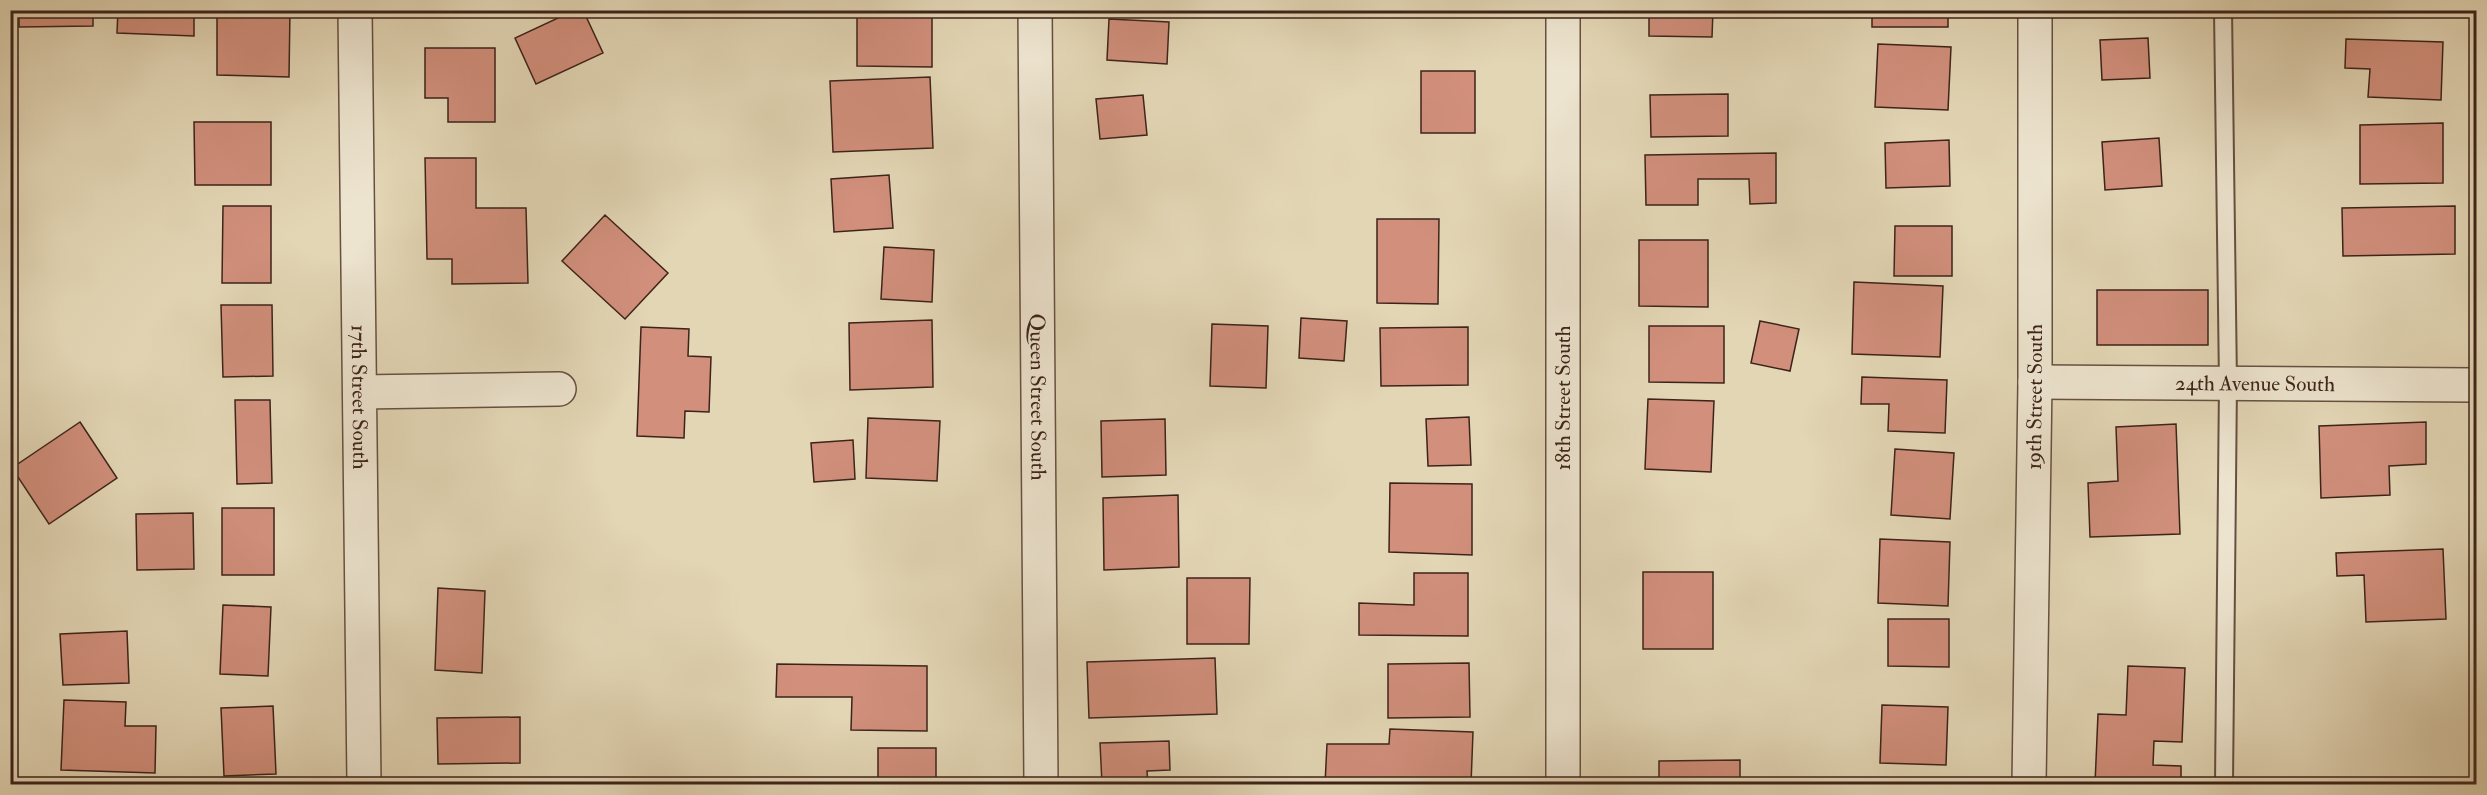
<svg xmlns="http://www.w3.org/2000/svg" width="2487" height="795" font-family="'IM FELL Double Pica',serif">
  <rect width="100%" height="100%" fill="#e3d6b5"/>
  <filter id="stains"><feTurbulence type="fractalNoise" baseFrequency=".00333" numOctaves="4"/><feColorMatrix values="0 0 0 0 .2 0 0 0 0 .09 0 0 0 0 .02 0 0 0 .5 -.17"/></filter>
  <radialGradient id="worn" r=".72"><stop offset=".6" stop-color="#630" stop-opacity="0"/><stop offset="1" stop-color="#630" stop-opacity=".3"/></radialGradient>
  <!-- building -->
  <path fill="#d18f7c" stroke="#3d231a" stroke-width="1.5" d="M19,10h74v16l-74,1z
    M118,10h76v26l-77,-3z
    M217,10h73l-1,67 -72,-2z
    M575,10h8l20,43 -67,31 -21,-46z
    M857,10h75v57l-75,-1z
    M1649,10h64l-1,27 -63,-1z
    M1872,10h76v17h-76z
    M1109,19l60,3 -2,42 -60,-4z
    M2148,38l2,40 -48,2 -2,-40z
    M2346,39l97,3 -2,58 -73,-3 2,-28 -25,-1z
    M1878,44l73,3 -3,63 -73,-3z
    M425,48h70v74h-47v-24h-23z
    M1421,71h54v62h-54z
    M930,77l3,71 -100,4 -3,-71z
    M1728,94v42l-77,1 -1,-42z
    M1143,95l4,40 -47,4 -4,-40z
    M194,122h77v63h-76z
    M2443,123v60l-83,1v-59z
    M2159,138l3,48 -57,4 -3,-48z
    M1949,140l1,46 -64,2 -1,-45z
    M1776,153v50l-26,1 -1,-25h-51v26h-52l-1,-50z
    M425,158h51v50h50l2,75 -76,1v-25h-25z
    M889,175l4,53 -59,4 -3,-53z
    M223,206h48v77h-49z
    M2455,206v48l-112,2 -1,-48z
    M605,215l63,58 -43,46 -63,-58z
    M1377,219h62l-1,85 -61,-1z
    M1895,226h57v50h-58z
    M1639,240h69v67l-69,-1z
    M884,247l50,3 -2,52 -51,-3z
    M1854,282l89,4 -3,71 -88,-3z
    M2097,290h111v55h-111z
    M221,305h51l1,71 -50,1z
    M1301,318l46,3 -3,40 -45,-3z
    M932,320l1,67 -83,3 -1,-67z
    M1760,321l39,8 -9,42 -39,-8z
    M1212,324l56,2 -2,62 -56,-2z
    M1649,326h75v57l-75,-1z
    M641,327l48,2 -1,27 23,1 -2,55 -24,-1 -1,27 -47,-2z
    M1468,327v58l-87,1 -1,-58z
    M1862,377l85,3 -2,53 -57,-2 1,-27h-28z
    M1648,399l66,2 -3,71 -66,-3z
    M235,400h35l2,83 -35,1z
    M1469,417l2,48 -43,1 -2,-47z
    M868,418l72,3 -3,60 -71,-3z
    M1165,419l1,56 -64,2 -1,-56z
    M80,422l37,56 -68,46 -37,-56z
    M2426,422v42l-37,2 1,29 -69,3 -2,-72z
    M2176,424l4,110 -90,3 -2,-54 30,-2 -2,-54z
    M853,440l2,39 -41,3 -3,-39z
    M1895,449l59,4 -4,66 -59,-4z
    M1390,483l82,1v71l-83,-3z
    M1178,495l1,72 -75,3 -1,-72z
    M222,508h52v67h-52z
    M193,513l1,56 -57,1 -1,-56z
    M1880,539l70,3 -2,64 -70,-3z
    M2443,549l3,70 -80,3 -2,-47 -27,1 -1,-23z
    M1643,572h70v77h-70z
    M1414,573h54v63l-109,-1v-32l55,2z
    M1187,578h63l-1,66h-62z
    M438,588l47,3 -3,82 -47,-3z
    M223,605l48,2 -3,69 -48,-2z
    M1888,619h61v48l-61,-1z
    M127,631l2,52 -66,2 -3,-51z
    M1215,658l2,56 -128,4 -2,-56z
    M1469,663l1,54 -82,1v-54z
    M777,664l150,2v65l-76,-1 1,-33h-76z
    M2128,666l57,2 -3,74 -28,-1 -1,24 28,1v18h-86l3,-70 28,1z
    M64,700l62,2 -1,24h31l-1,47 -94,-3z
    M1882,705l66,2 -2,58 -66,-2z
    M273,706l3,68 -52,2 -3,-68z
    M520,717v46l-82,1 -1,-46z
    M1390,729l83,3 -2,52h-146l2,-40h62z
    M1169,741l1,29 -23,1 1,13h-46l-2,-41z
    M878,748h58v36h-58z
    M1740,760v24h-81v-23z"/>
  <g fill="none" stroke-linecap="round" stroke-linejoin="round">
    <defs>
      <path id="service" d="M2223,10l5,373 -4,401"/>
      <g id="minor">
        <path id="s1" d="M355,10l9,774"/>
        <path id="s2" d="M1035,10l6,774"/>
        <path d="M1563,10v774"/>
        <path id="s3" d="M2035,382l441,3"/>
        <path d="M360,392l199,-3"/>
        <path id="s4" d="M2029,784l6,-402v-372"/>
      </g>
    </defs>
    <!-- service casing -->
    <use href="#service" stroke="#665041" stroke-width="20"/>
    <!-- minor casing -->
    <use href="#minor" stroke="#665041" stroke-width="36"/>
    <!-- service -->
    <use href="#service" stroke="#ede4cf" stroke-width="16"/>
    <!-- minor -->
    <use href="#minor" stroke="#ede4cf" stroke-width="33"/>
  </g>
  <g text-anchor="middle" stroke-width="5" stroke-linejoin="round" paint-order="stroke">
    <!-- street labels -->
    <g font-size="21" fill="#3d231a" stroke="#ede4cf">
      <text dy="7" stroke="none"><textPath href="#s3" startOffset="220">24th Avenue South</textPath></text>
      <text dy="7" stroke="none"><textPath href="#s1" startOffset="387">17th Street South</textPath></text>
      <text dy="7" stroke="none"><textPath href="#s2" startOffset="387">Queen Street South</textPath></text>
      <text transform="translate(1563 398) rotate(-90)" y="7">18th Street South</text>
      <text dy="7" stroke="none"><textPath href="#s4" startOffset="387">19th Street South</textPath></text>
    </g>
  </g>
  <!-- margin -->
  <rect width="2487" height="795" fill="none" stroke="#e3d6b5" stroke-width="36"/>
  <rect x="12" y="12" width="2463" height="771" fill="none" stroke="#3d231a" stroke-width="3"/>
  <rect x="18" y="18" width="2451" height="759" fill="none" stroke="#3d231a" stroke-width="1.5"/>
  <rect width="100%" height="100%" filter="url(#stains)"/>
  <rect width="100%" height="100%" fill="url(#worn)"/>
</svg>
